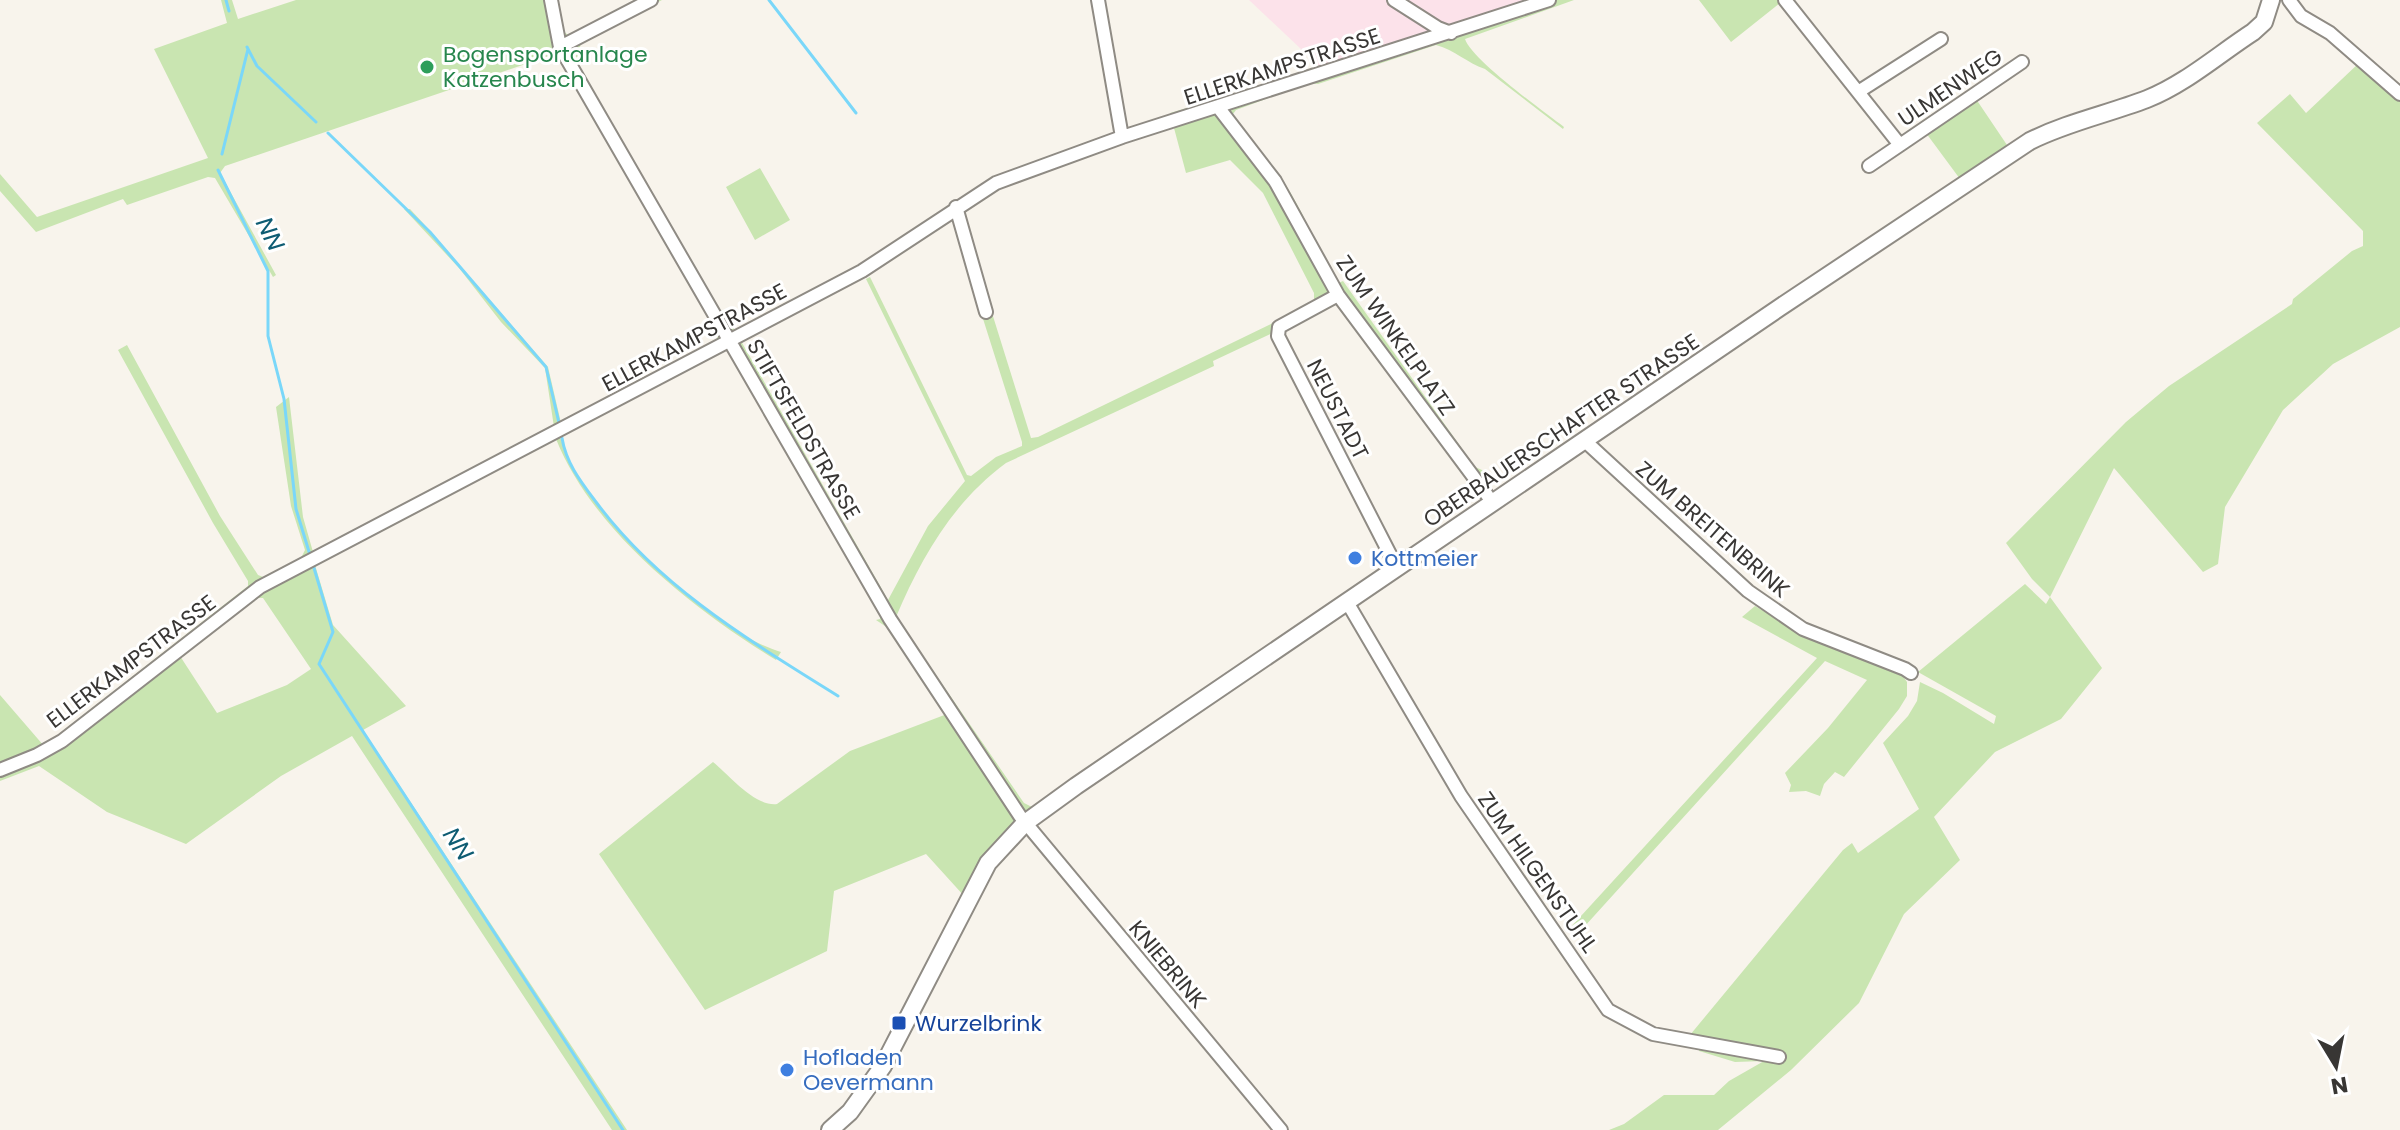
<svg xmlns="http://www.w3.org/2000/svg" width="2400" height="1130" font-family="Poppins,sans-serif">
  <rect width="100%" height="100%" fill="#f8f4ec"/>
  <!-- industrial -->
  <path fill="#fce2ea" d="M1249,0h283l-96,33 -116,34z"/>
  <!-- green -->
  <path fill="#c9e5b1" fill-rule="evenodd" d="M221,0h11l6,19 58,-19h261l6,31 5,4 6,-1 62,-34h26l-81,43 -5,19 153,264 4,1 155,273 40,-74 37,-45 -99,-202 4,-2 97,198 4,1 25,-19 26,-11v-4l-69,-218 9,-7 69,221 7,-1 276,-134v-10l-51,-100 -33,-33 -44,13 -16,-60 266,-80 96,-33h42l-109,39c6,20 78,72 99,88l-1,2 -78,-60c-18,-6 -30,-19 -49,-24l-118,39 -9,-1 -73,27 -3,4c0,21 35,47 48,64 20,28 39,75 55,106l7,-3 132,186 14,6 -17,11 -134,-182 -125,59 1,5 -208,97c-53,39 -85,95 -110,154l128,186 8,4c-29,27 -49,55 -67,90l-39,-43 -92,37 -7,60 -122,59 -106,-156 114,-92c16,13 42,45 64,42l73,-53 97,-37 -56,-84 -15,-10 4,-1v-5l-148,-260 -5,-4 -8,1 -159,86c6,15 12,31 21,44 38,57 134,152 200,171l-5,8c-83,-51 -183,-129 -220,-221l-241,126 18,60 73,81 -43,24 264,400h-15l-260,-394 -71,40 -95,68 -79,-32 -68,-46 -39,15v-86l44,51 204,-160v-5l-35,-58 -95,-173 9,-5 93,171 38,59 5,2 38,-19 4,-8 -14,-44 -15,-99 13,-10 14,120 10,35 241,-125 -9,-59 -44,-46 -42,-54 -55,-59h6l13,14 125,144 13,56 156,-84 1,-7 -152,-266 -9,-9 -8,-1 -324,110 -5,7 56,102 -3,2 -58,-99 -7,-1 -81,28 -4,-6 -87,33 -36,-41v-17l37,43 171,-59 -54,-109 73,-26zM258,598h5l48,71 -24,16 -70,28 -37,-57z
    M1699,0h78l3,3 -49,39z
    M2359,63l41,35v229l-67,37 -50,46 -58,97 -7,57 -15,8 -89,-104 -64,129 52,71 -41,51 -66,33 -61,65 26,43 -56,54 -45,89 -68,67 -73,60h-109l15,-6 40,-29h50l15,-14 35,-20 -29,1 -36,-11 2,-14 -11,-2 153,-185 9,-7 6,10 61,-44 -36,-66 25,-27 9,-15 3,-19 23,11 51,31 2,-8 -78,-44 107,-88 21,20 4,-7 -18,-18 -26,-36 120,-121 43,-36 123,-82 1,-5 59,-48 11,-5v-15l-106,-108 33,-29 16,19z
    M1976,99l31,46 -47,34 -34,-46z
    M760,168l30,52 -35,20 -29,-53z
    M1755,606l37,22 45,21 63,23 7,10v14l-8,13 -55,68 -9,-5 -11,12 -4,12 -14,-5 -17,1 2,-7 -6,-12 43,-45 39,-48 -42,-19 -250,276 -5,-9 247,-270 -75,-41z"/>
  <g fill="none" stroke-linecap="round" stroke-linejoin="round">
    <!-- stream -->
    <path stroke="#7ad7f9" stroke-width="3" d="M226,0l3,11
      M769,0l87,113
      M247,47l10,19 59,56
      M328,133l102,99 116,135 13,56
      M222,154l26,-105
      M218,170l50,101v65l16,63 12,110 14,46
      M562,438c4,25 19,44 34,64 63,85 154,139 242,194
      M314,568l19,64 -14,32 304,466"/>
    <defs>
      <path id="minor" d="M551,0l9,47 330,572 130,197 261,314
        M1098,0l24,137
        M1394,0l44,28 13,5
        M1785,0l115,145 -31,21
        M2289,0l12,16 29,17 70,61
        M560,47l91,-47
        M1858,92l83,-53
        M1218,107l57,74 63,114 155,208
        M1900,145l122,-83
        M956,207l30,105
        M1338,295l-59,32 -1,9 119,232
        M1585,441l163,150 55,38 102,40 6,4
        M1347,602l114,194 147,214 45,24 126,23
        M0,770l37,-15 25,-14 198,-154 602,-316 134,-88 126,-46 427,-137"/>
      <path id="major" d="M830,1130l20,-18 33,-46 105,-203 37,-40 51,-37 703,-478 251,-167c38,-19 78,-27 117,-42 38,-15 72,-45 106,-67l11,-10 7,-22"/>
    </defs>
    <!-- minor casing -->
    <use href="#minor" stroke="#8f8b84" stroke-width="16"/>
    <!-- major casing -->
    <use href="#major" stroke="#8f8b84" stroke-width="20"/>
    <!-- minor -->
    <use href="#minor" stroke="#fff" stroke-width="12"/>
    <!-- major -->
    <use href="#major" stroke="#fff" stroke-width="16"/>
  </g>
  <!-- markers -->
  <circle fill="#2e9e5b" stroke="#fff" stroke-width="3" cx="427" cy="67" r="8"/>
  <g fill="#3f7fe0" stroke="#fff" stroke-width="3">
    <circle cx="1355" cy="558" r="8"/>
    <circle cx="787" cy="1070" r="8"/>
  </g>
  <rect fill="#1a4fb4" stroke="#fff" stroke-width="3" x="891" y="1015" width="16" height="16" rx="4"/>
  <g text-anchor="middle" stroke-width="6" stroke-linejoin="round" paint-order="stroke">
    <!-- leisure labels -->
    <g font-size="22" fill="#27864d" stroke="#fff" text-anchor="start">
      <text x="443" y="62">Bogensportanlage<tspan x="443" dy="25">Katzenbusch</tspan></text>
    </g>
    <!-- street labels -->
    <g font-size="22" fill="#383634" stroke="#fff">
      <text transform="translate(1282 66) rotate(-18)" y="8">ELLERKAMPSTRASSE</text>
      <text transform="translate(1950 87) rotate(-34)" y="8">ULMENWEG</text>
      <text transform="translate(1396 335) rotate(55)" y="8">ZUM WINKELPLATZ</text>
      <text transform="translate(694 337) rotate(-28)" y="8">ELLERKAMPSTRASSE</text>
      <text transform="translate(1338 409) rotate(63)" y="8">NEUSTADT</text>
      <text transform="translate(804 429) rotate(60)" y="8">STIFTSFELDSTRASSE</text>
      <text transform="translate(1561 430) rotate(-34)" y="8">OBERBAUERSCHAFTER STRASSE</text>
      <text transform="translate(1713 529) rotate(41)" y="8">ZUM BREITENBRINK</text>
      <text transform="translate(131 661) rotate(-37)" y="8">ELLERKAMPSTRASSE</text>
      <text transform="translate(1538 872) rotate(55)" y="8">ZUM HILGENSTUHL</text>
      <text transform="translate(1168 964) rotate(50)" y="8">KNIEBRINK</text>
    </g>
    <!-- shop labels -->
    <g font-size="22" fill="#366cbe" stroke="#fff" text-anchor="start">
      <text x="1371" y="566">Kottmeier</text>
      <text x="803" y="1065">Hofladen<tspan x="803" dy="25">Oevermann</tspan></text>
    </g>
    <!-- transit labels -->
    <g font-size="22" fill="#164399" stroke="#fff" text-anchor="start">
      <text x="915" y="1031">Wurzelbrink</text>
    </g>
    <!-- water labels -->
    <g font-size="24" font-style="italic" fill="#0e5c73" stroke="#fff">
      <text transform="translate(270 234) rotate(63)" y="8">NN</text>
      <text transform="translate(458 844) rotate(57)" y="8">NN</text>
    </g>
  </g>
  <!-- north arrow -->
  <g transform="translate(2336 1066) rotate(170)" stroke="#ffffff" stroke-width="6" paint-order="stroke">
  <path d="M0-6L14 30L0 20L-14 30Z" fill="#383634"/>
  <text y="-12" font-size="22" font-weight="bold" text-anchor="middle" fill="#383634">N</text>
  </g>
</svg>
